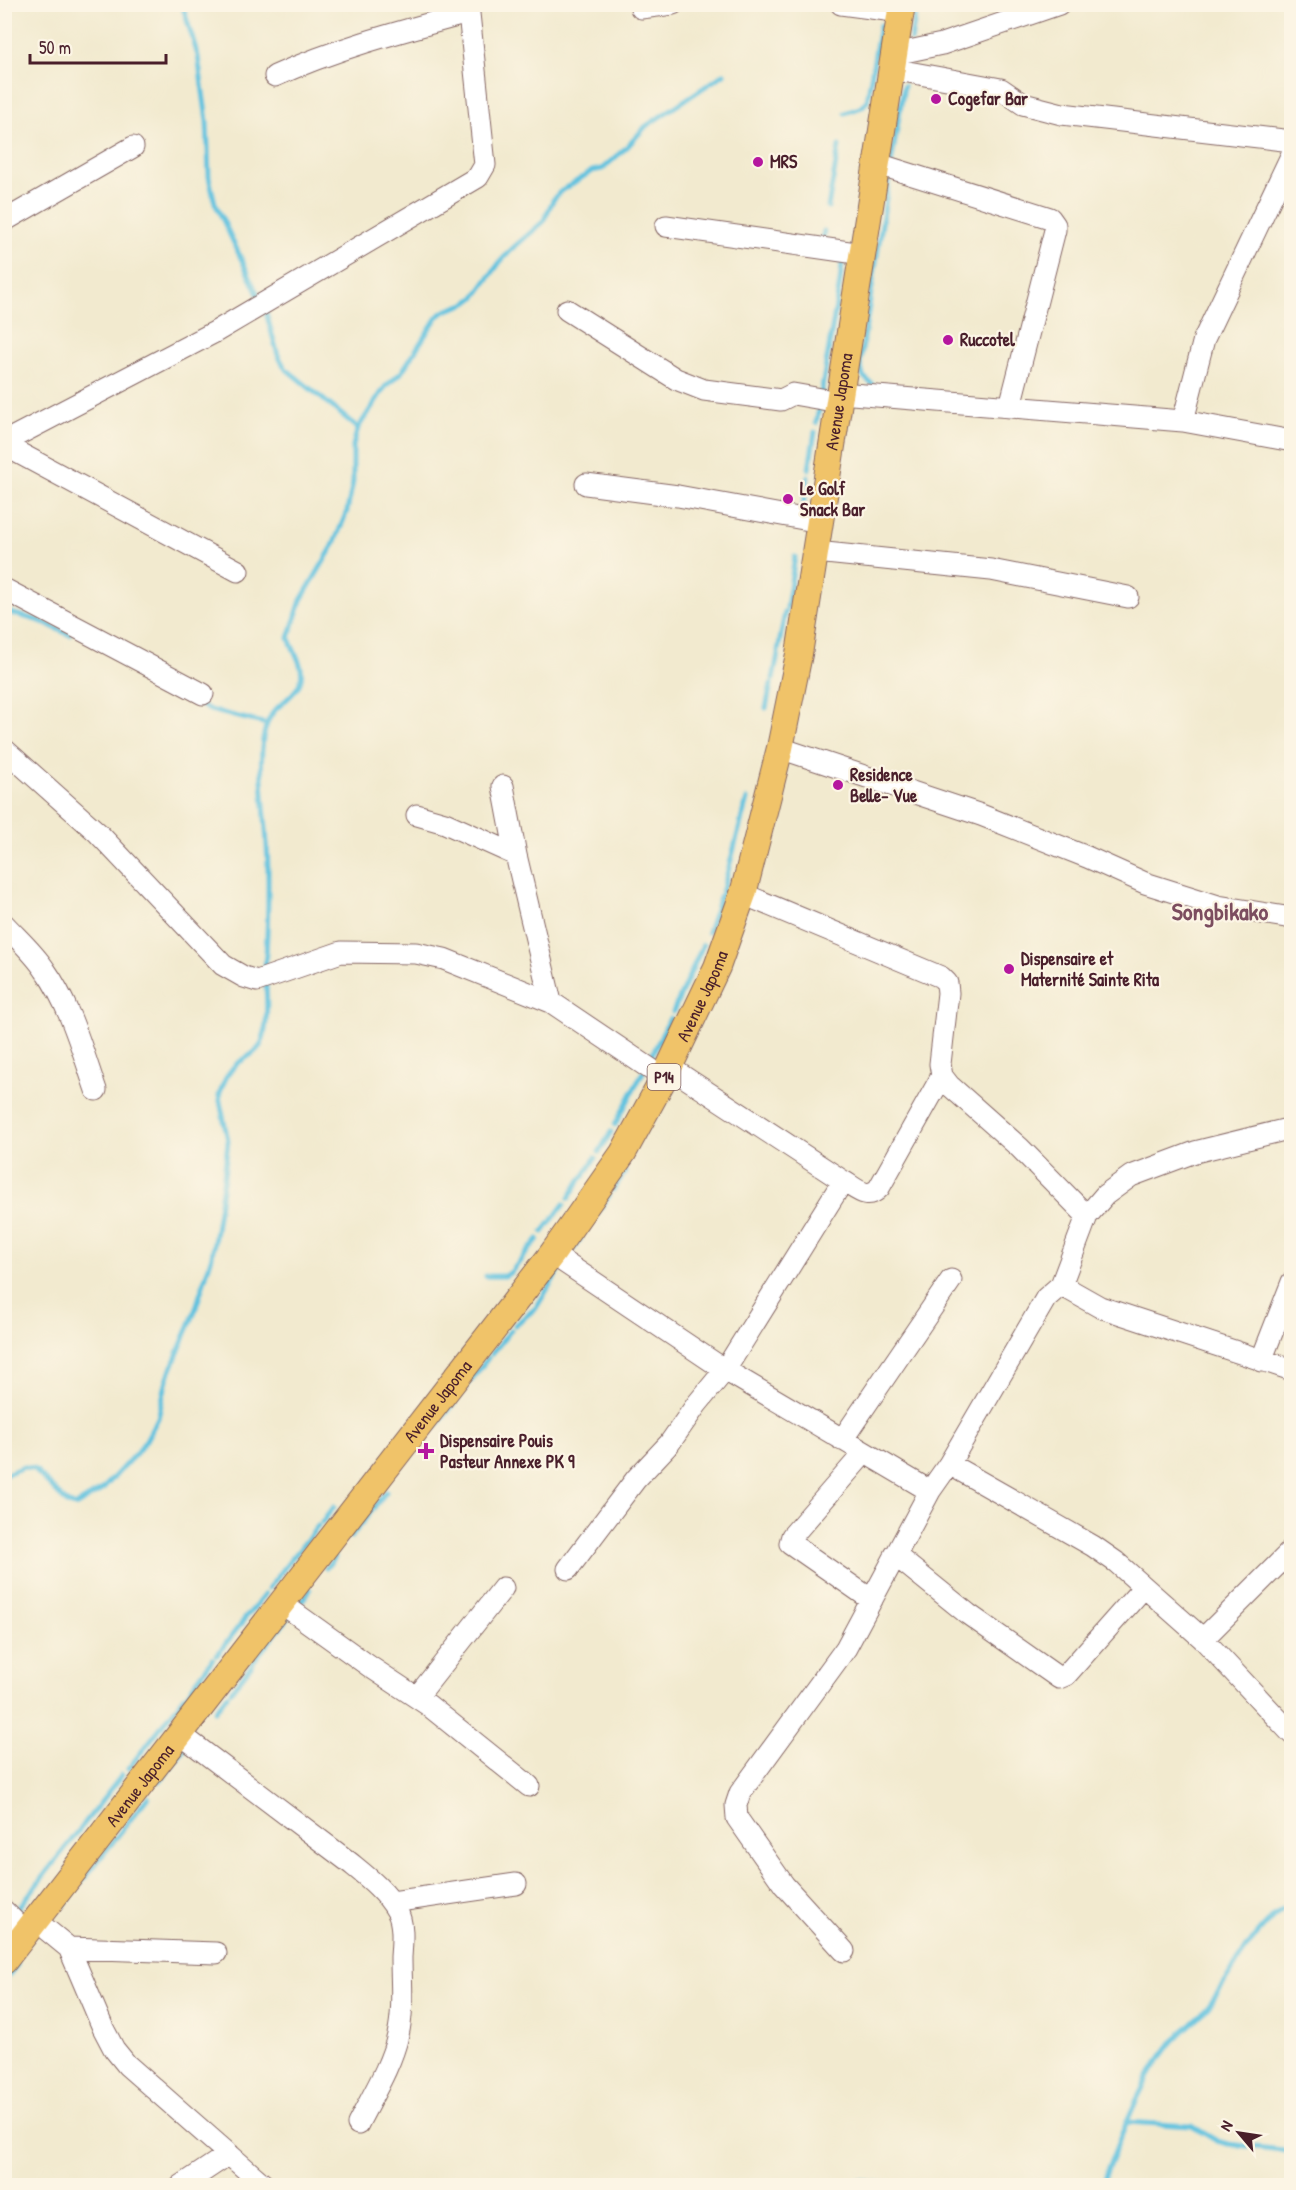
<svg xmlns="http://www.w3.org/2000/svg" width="1296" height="2190" font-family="'Patrick Hand',sans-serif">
  <rect width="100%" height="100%" fill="#fcf5e5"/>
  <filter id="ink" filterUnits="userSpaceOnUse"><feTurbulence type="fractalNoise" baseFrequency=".0167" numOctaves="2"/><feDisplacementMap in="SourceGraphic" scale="12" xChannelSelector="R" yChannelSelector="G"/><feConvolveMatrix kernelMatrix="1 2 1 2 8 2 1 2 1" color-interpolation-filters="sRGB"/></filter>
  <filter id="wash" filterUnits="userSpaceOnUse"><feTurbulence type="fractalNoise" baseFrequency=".008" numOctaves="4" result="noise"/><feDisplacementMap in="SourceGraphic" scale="24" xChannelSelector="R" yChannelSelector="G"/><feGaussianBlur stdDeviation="1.35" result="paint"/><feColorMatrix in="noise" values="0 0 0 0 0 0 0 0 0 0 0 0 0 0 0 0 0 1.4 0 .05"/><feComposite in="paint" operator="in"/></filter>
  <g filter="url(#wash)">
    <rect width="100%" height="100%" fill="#f2eacf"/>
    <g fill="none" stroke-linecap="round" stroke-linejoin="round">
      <!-- stream -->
      <path stroke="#60c2df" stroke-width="5" d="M182,4l16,52 9,65 2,56 6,26 46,98
        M911,40l6,-36
        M845,113l17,-6 5,-6 13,-76
        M891,164l13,-78
        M828,207l11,-61
        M819,241h3l2,-10
        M265,309l13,46 7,13 73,60
        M872,384l-9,-8 -3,-13 30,-190
        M821,394l19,-112 2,-17 -2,-8
        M816,423l4,-19
        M809,469l6,-37
        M803,508l5,-31
        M787,607l8,-50
        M4,611l36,10 30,14
        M778,651l7,-39
        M773,679l5,-25
        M174,690l36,20 57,14
        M766,708l5,-24
        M708,932l16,-46 23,-87
        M265,972c3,-47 5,-95 1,-142 -2,-30 -7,-62 -3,-92 2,-10 6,-22 13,-29 12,-12 29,-21 25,-41 -2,-10 -9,-20 -12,-30l12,-38 32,-54 14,-35 6,-29v-37l5,-17 27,-41 16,-14 36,-56 8,-6 22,-8 8,-6 25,-35 13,-14 30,-26 10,-22 7,-8 32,-21 10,-2 25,-22 19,-21 78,-52
        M673,1012l30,-67
        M649,1061l21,-43
        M615,1125l28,-53
        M599,1152l12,-20
        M583,1177l12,-19
        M613,1190l12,-18
        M569,1198l11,-18
        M585,1231l24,-35
        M543,1232l21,-28
        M570,1254l11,-16
        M486,1276h19l6,-4 27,-33
        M515,1325l21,-17 22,-36
        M492,1354l19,-24
        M457,1399l31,-41
        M435,1428l19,-24
        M4,1475l19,-8 11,2 34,35 7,2 28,-17 35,-38 8,-11 12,-22 9,-39 27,-65 18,-58 12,-80 4,-35 -9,-45c3,-11 9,-25 19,-33 7,-5 17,-9 22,-17 8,-14 7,-46 6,-62
        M375,1506l11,-14
        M322,1522l12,-15
        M351,1537l23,-29
        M294,1556l24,-30
        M326,1568l9,-11
        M269,1588l23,-30
        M297,1607l13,-17
        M248,1615l17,-21
        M266,1646l23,-29
        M217,1655l29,-38
        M253,1662l11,-14
        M231,1691l20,-25
        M187,1694l26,-35
        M215,1711l12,-16
        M128,1769l57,-73
        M160,1781l27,-35
        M62,1907l86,-110
        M14,1914l108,-139
        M4,1981l13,-16
        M1127,2122l65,4 25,15 11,3 64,7
        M836,2186l24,-5 41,5
        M1101,2186c19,-47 37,-101 69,-141 11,-14 28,-25 39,-39 25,-36 45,-80 83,-104"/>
    </g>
  </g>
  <g filter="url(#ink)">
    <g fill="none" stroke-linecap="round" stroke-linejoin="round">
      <defs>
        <path id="minor" d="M841,4l60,8
          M641,8l32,-4
          M895,54l47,-10 117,-40
          M892,69l109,20 22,15 39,10 230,27
          M275,76c62,-28 127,-45 193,-63
          M878,164l172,54 5,7v5l-45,176
          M4,221l129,-74
          M666,226l197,28
          M567,310l109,69 28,11 77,10 12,-6 46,8
          M840,393l343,28 109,20
          M1183,421l21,-82 88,-185
          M4,442l211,-110 263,-155 7,-12 -17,-161
          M4,445l234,126
          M586,484l92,12 142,26
          M816,552l175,18 137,27
          M4,589l199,105
          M780,748l201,67 106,42 58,26 73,23 74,12
          M4,749l94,84 125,132 21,12 13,4 84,-29 75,1 28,6 107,43 113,76
          M503,786l13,69 35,147
          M417,815l28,8 71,32
          M743,894l198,83 6,6 1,10 -8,71 2,12 7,9 71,63 67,68
          M4,924c14,15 30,29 41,46 25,35 37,80 51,120
          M669,1067l174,114c13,7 24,20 36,7l63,-112
          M552,1254l173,116 205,121
          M1061,1285l39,22 192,63
          M1261,1361l31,-79
          M842,1440l109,-160
          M864,1453l-72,83 -2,7 82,57
          M949,1464l144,82 23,16 87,77 89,95
          M895,1555l73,59 91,64 7,-3 78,-88
          M568,1569l68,-90 33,-35 28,-40 28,-34 118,-189
          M281,1603l88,63 59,39 101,81
          M1203,1639l89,-89
          M417,1697l86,-109
          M180,1734l169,128c17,14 37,29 48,49 7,13 5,31 4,46 0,26 3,53 -3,78 -7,31 -26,61 -40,89
          M392,1902l124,-18
          M4,1911l22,22
          M36,1921l33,27 34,80 11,21 13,16 138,121
          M69,1948l147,5
          M844,1951l-60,-66 -47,-67 -1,-13 4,-12 106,-145 84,-157 19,-27 90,-154 7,-12 15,-13 26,-69 18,-21 26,-19 64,-24 97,-24
          M181,2186l48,-32"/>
        <g id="major">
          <path id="s1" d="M4,1961l548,-707 71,-101 41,-75 53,-111 26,-73 37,-146 19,-94 103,-650"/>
        </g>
      </defs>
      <!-- minor casing -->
      <use href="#minor" stroke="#856664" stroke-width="23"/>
      <!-- major casing -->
      <use href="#major" stroke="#856664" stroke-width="28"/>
      <!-- minor -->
      <use href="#minor" stroke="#fff" stroke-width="21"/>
      <!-- major -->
      <use href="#major" stroke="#f0c369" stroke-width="26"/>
    </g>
  </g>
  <!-- markers -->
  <g fill="#b5179e" stroke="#fcf5e5" stroke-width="2">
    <circle cx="936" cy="99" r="6"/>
    <circle cx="758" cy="162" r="6"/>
    <circle cx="948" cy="340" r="6"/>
    <circle cx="788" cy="499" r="6"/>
    <circle cx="838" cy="785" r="6"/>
    <circle cx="1009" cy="969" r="6"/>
    <path d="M423 1442h6v6h6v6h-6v6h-6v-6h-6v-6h6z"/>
  </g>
  <g text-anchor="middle" stroke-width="4.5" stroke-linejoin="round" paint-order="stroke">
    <!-- shield labels -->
    <rect fill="#fcf5e5" stroke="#7f5f63" stroke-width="1.5" x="647.5" y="1064" width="33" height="26" rx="4.5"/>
    <g font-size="16" font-weight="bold" fill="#4a1f2b">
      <text x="664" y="1083">P14</text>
    </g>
    <!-- poi labels -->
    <g font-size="18" font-weight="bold" fill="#4a1f2b" stroke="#fcf5e5" text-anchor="start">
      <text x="948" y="105">Cogefar Bar</text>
      <text x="770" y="168">MRS</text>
      <text x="960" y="346">Ruccotel</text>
      <text x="800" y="495">Le Golf<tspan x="800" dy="21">Snack Bar</tspan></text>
      <text x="850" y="781">Residence<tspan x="850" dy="21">Belle- Vue</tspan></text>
      <text x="1021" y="965">Dispensaire et<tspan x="1021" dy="21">Maternité Sainte Rita</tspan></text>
      <text x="440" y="1447">Dispensaire Pouis<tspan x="440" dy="21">Pasteur Annexe PK 9</tspan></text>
    </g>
    <!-- street labels -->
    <g font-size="18" fill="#4a1f2b" stroke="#fcf5e5">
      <text dy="6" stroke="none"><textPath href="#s1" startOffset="1806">Avenue Japoma</textPath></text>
      <text dy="6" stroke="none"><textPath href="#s1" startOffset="1194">Avenue Japoma</textPath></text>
      <text dy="6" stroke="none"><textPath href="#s1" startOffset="708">Avenue Japoma</textPath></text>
      <text dy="6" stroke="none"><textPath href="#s1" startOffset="222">Avenue Japoma</textPath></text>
    </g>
    <!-- district labels -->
    <g font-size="24" font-weight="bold" fill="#7c4d5f" stroke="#fcf5e5">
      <text x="1220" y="920">Songbikako</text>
    </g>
  </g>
  <!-- margin -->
  <rect width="1296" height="2190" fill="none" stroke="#fcf5e5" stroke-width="24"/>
  <!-- north arrow -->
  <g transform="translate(1239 2133) rotate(299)" stroke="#fcf5e5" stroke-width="4.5" paint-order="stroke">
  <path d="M0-4.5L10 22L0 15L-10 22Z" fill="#4a1f2b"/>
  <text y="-9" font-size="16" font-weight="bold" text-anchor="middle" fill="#4a1f2b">N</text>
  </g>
  <!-- scale -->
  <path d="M30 54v9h136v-9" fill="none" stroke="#4a1f2b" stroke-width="3"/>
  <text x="39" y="54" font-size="18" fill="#4a1f2b" stroke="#fcf5e5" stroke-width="4.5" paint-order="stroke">50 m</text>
</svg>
